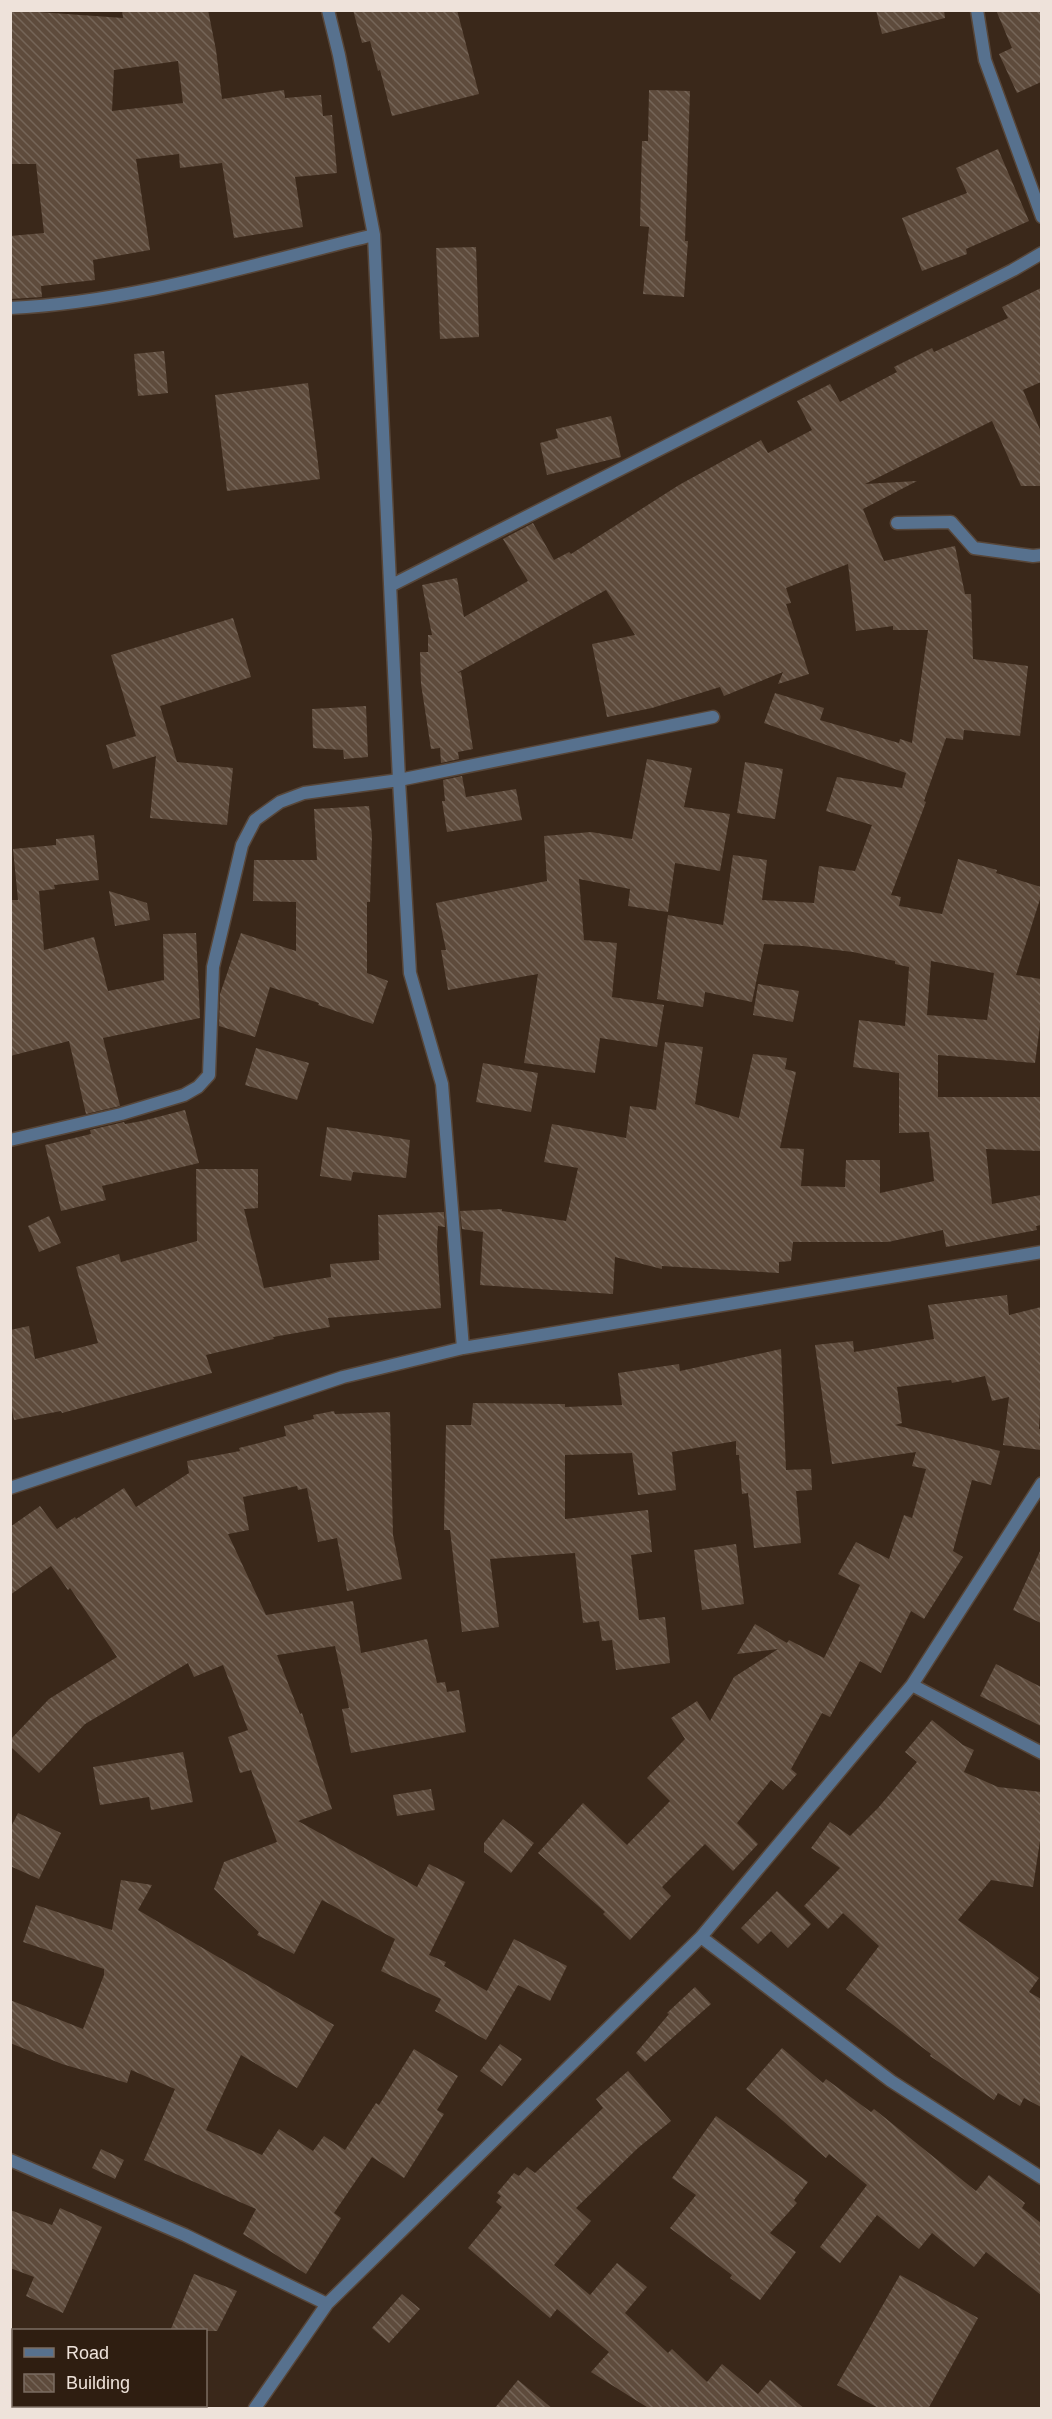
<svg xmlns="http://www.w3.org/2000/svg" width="1052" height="2419" font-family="Arial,sans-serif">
  <defs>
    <pattern id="building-back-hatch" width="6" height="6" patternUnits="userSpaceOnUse" patternTransform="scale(1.5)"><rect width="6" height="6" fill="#5e4b3c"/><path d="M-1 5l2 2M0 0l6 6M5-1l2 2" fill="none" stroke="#756558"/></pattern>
  </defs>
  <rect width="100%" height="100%" fill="#3a281a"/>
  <!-- building -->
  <path fill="url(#building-back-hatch)" fill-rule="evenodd" d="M10,10l113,8 -1,-8h86l8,40 6,49 62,-9 1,8 36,-3 2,21 9,-1 5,58 -42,4 8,50 -69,11 -12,-75 -42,5 -1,-14 -43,5 14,91 -57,10 2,20 -54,6 1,11 -32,2v-63l34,-3 -8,-69h-26zM178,61l5,42 -71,8 2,-41z
    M353,10h104l22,84 -87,22 -12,-46 -2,1 -8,-30 -8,2z
    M876,10h68l1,8 -63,16z
    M996,10h45v72l-24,11 -18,-39 13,-6z
    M649,90l41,1 -5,150h3l-4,56 -41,-3 6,-67 -9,-1 2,-85h6z
    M998,149l31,72 -63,28 1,5 -45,17 -20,-53 65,-25 -11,-25z
    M476,247l3,90 -39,2 -4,-91z
    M1041,288v94l-18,8 18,42v54h-20l-29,-65 -127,63 52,-3 -54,28 21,52 71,-15 10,48h6l2,65 55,7 -8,70 -56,-6 -1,10 -17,-2 -22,63 2,1 -35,93 10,2 -2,9 43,8 16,-55 39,11 -1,3 45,14v9l-25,79 25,4v39l-6,45 -97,-8v42h103v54l-55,-2 6,55 49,-9v30l-5,1 1,4 -91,17 -3,-17 -55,12h-95l-2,19 -12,1v11l-117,-7v3l-47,-12 -2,37 -133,-9 3,-53 -21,-3 -2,-18 42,-2v2l64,10 12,-53 -34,-6 8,-38 74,14 4,-32 26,4 9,-68 38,5 -8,57 44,14 14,-64 34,4 -2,11 11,3 -16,76 24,1 -3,37 44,1 1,-27h34v33l54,-12 -5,-49 -30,1v-60l-46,-6 6,-47 46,6 4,-59 -14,-3v-3l-42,-9 -50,-6 -39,-2 -12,58 -47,-10 -2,15 -46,-8 11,-84 55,10 10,-70 34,5 -5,40 52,3 5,-37 36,5 17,-46 -46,-14 11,-34 65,11 4,-15 -142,-50 11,-30 49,15 -4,12 79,23 1,-4 12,4 16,-113h-35v-4l-37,5 -8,-67 -62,24 5,15 -5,1 23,70 -31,10 5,-12 -59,24 -4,-9 -68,21 -45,9 -15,-73 43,-9 -29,-45 -149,83 4,-1 12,77 -15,3 1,7 -18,4 -1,-15 -9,1 -10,-65 -1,-32h8v-17h4l-10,-50 35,-7 7,39 64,-36 -25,-42 30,-16 21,37 15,-8 2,2 108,-69 82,-45 7,13 44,-23 -15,-29 33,-17 10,18 57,-30 -3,-5 38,-19 2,4 74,-34 -6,-11zM931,961l63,12 -7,47 -60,-5z
    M164,351l4,42 -30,3 -4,-42z
    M308,383l12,96 -93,12 -12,-96z
    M611,416l10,41 -74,18 -7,-32 18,-5 -2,-9z
    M233,618l18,59 -91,29 17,56 56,6 -6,57 -77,-7 6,-62 -43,13 -7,-24 30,-9 -25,-81z
    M366,706l2,51 -24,2 -1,-9 -30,-2 -1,-39z
    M647,759l45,9 -8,39 46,7 -10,57 -45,-8 -7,49 -40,-6 2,-17 -51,-10 5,61 33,3 -5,54 52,8 -7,42 -57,-9 -5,35 -71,-10 14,-89 -90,16 -7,-40h5l-10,-47 111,-22 -3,-45 47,-4 41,7z
    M745,762l38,7 -8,50 -38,-6z
    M462,776l4,21 50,-8 6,31 -75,12 -5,-31h3l-2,-21z
    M369,806l3,30 -2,66h-3v71l21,8 -15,43 -55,-19 1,-2 -49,-16 -15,50 -36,-11 1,-32 21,-61 55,18v-49l-43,-1 1,-41h63l-3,-51z
    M94,835l5,45 -45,5 1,4 -16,2 5,59 50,-13 14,54 56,-11 -1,-46 33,-1 4,85 -97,20 17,68 -34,8 -17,-73 -59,15v-156h8l-5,-51 43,-4v-6z
    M109,891l38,12 3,17 -35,6z
    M758,984l41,7 -6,31 -40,-7z
    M256,1048l53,15 -12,37 -52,-15z
    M483,1063l55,10 -7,39 -55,-10z
    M185,1110l14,53 -97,23 4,14 -45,11 -16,-66 46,-11 -1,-4 34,-8 1,2 17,-3z
    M327,1127l83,13 -4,38 -53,-6 -2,9 -31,-5z
    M196,1169h62v39l-14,1 20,79 67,-11 -1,-13 49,-4 -1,-45 66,-3 1,15 -7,-1 -1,20 4,62 -113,10 2,9 -57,10 1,2 -68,16 6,18 -150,40 -1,-2 -47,9 -4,-20v-70l19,-4 6,33 63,-16 -22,-76 43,-13 2,8 76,-21z
    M49,1216l12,27 -22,9 -11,-26z
    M1007,1295l2,20 32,-8v88l-2,34h2v21l-38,-5 6,-48 -17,4 -7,-25 -33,7 -1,-3 -54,7 5,36 -7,2 105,26 -9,34 -19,-5 -19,71 10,6 -39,62 -13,-8 -30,62 -21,-12 -30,56 -8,-4 -31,56 6,5 -14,16 -12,-10 -34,43 21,21 -25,27 -28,-27 -43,43 9,9 -41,44 -27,-26 2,-2 -67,-59 45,-50 44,42 43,-44 -23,-23 38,-39 -14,-21 26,-17 13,20 24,-44 44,-28 -41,5 18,-30 32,19 2,-3 35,18 36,-73 -22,-11 18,-32 33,17 15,-44 8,3 14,-49 -14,-3 4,-14 -84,12 -17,-119 38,-4 1,11 80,-13 -6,-34z
    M781,1349l5,121 25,-1 1,21 -16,1 5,52 -47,5 -6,-55 -6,1 -3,-39h-3v-14l-64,11 4,38 -38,5 -6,-42 -67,2v64l83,-9 4,42 -21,3 8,65 26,-3 5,46 -54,7 -4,-30 -10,1 -3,-20 -16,2 -8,-70 -85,6 9,68 -37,5 -12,-102h-6l2,-105h25l2,-22 92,1v3l57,-2 -4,-32 61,-9 1,7z
    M334,1411l1,3 55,-2 3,123 9,44 -55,12 -10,-53 -19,4 -11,-54 -9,2 -1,-4 -54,11 6,33 -21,4 38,81 87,-14 8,52 66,-14 10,44 8,-1 2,10 12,-2 7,42 -115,21 -9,-44 7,-1 -14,-62 -58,9 23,59 2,-1 30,96 -34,12 119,66 12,-23 36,18 -36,73 17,7 -2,4 43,25 27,-52 53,27 -17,35 -32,-16 -32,55 -51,-29 6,-12 -60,-28 14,-32 -73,-39 -28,54 -37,-19 2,-3 -45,-43 10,-27 53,-20 -26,-72 -11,3 -12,-36 20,-7 -25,-65 -29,12 -6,-14 -103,61 -46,49 -29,-27v-6l39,-41 68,-42 -47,-69 -2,2 -17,-24 -41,29v-68l30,-21 17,23 18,-12 1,2 48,-31 12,19 53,-34 -2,-12 53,-10 -1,-3 47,-12 -2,-10 30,-7 -1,-4z
    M736,1544l8,60 -42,6 -8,-60z
    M1041,1549v74l-28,-13z
    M996,1664l45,23v39l-61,-30z
    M932,1720l31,25 11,5 -10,22 34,15 43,5v42l-8,53 -42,-7 -33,40 81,58 -10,14 12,7v108l-17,-9 -4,8 -22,-13 -4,7 -64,-44 1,-2 -85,-65 33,-43 -36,-33 -15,16 -24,-23 36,-38 -29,-20 19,-26 20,14 28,-28 39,-46 -12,-10z
    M183,1752l10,50 -42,8 -2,-13 -49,8 -7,-38z
    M431,1789l4,21 -38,6 -4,-21z
    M18,1813l43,20 -22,46 -29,-13v-37z
    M503,1819l31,24 -23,30 -27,-21v-9z
    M121,1880l31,5 -14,25 196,115 -37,63 -56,-33 -35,75 56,25 17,-26 34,22 11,-15 21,14 31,-47 3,2 35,-56 44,27 -21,34 7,4 -40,64 -32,-21 -38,56 7,5 -35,56 -63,-40 13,-25 -112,-49 31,-71 -44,-19 -4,13 -65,-19 -52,-21v-43l73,29 21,-54v-6l-81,-27 13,-37 76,25z
    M777,1891l34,33 -23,24 -17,-17 -13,13 -17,-16z
    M695,1987l16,17 -66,58 -9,-9 33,-39 -2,-1z
    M500,2044l22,15 -20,27 -22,-15z
    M782,2048l41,35 3,-4 45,33 3,-3 102,82 13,-16 36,28 -3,5 19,15v72l-55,-43 -12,15 -42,-34 -13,16 -42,-34 -37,48 -20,-16 47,-62 -38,-31 -3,4 -80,-69z
    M628,2071l43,50 -33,27 -62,60 15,13 -37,44 36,30 27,-32 30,24 -22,26 43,40 4,-4 35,33 15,-18 36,30 12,-14 35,29h-155l-59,-37 18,-20 -52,-43 -7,9 -82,-70 34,-41 -6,-5 5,-6 -4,-3 17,-20 5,3 8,-9 8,6 68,-65 -7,-9z
    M716,2116l92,66 -14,18 3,3 -27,30 26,19 -36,48 -30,-22 2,-3 -62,-47 26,-33 -24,-17z
    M101,2149l23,11 -9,19 -23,-11z
    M60,2208l42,19 -39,86 -37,-17 8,-19 -24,-9v-58l42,15z
    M194,2274l43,17 -20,40h-47z
    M900,2275l78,43 -50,91h-48l-43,-24z
    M402,2294l18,15 -31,34 -17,-15z
    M518,2380l35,29h-59z"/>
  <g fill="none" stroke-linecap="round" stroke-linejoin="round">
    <defs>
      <path id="street" d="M328,10l11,45 35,180 25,545 11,193 32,111 21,264
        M977,10l8,50 57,157
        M10,308c124,-6 244,-44 364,-73
        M897,523l54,-1 23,26 59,8 9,-1
        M392,585l621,-315 29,-17
        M10,1140l111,-26 63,-19 14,-8 11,-12 4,-108 29,-122 13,-25 25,-18 24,-9 95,-13 314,-63
        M10,1488l333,-111 120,-29 579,-96
        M912,1685l130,68
        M701,1937l190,144 151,97
        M10,2160l175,75 142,69
        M255,2408l72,-104 374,-367 211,-252 130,-202"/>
    </defs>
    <!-- street casing -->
    <use href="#street" stroke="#574639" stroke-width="15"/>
    <!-- street -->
    <use href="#street" stroke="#57718e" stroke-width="12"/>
  </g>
  <!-- border -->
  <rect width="1052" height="2419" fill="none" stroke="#eee2da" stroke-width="24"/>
  <!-- legend -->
  <rect x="12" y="2329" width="195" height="78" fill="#2f1e11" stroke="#7b6c61" stroke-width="1.5"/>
  <rect x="24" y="2348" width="30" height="9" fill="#57718e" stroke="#7b6c61" stroke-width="1.5"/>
  <text x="66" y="2359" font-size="18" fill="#eee2da">Road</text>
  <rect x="24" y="2374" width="30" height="18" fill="url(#building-back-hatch)" stroke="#7b6c61" stroke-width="1.5"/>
  <text x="66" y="2389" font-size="18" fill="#eee2da">Building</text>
</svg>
